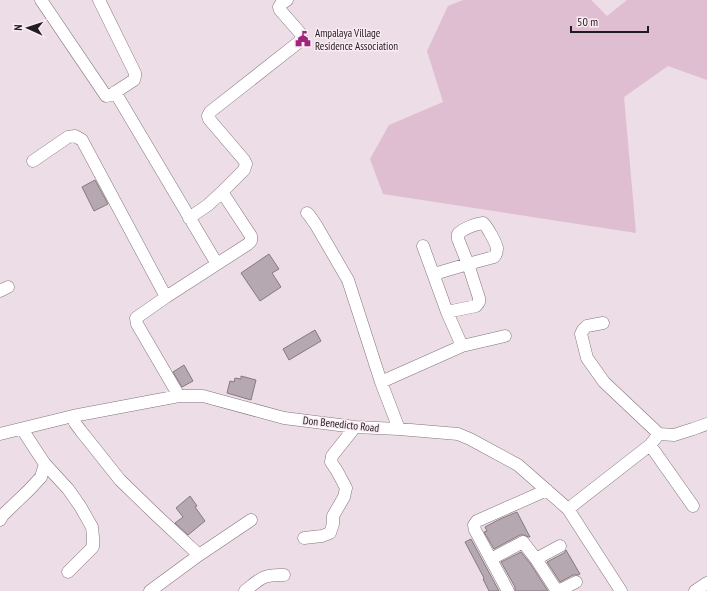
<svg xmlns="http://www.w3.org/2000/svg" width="707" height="591" font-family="'PT Sans Narrow',sans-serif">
  <rect width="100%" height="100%" fill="#ecdde6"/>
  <!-- green -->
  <path fill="#dfbed1" d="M463,0h128l16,16 20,-16h80v80l-39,-14 -44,31 12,136 -253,-39 -13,-35 19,-34 54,-23 -16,-51 21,-45z"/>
  <!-- building -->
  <path fill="#b6a8b0" stroke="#867980" d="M95,180l13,24 -14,7 -12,-24z
    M269,254l10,15 -7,4 9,14 -21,14 -19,-28z
    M315,330l6,11 -32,19 -6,-11z
    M184,365l9,16 -11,6 -9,-15z
    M241,376l15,4 -5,20 -24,-7 3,-12 4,1 1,-4 6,1z
    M190,496l7,10 -2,1 10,14 -17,14 -13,-12 8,-6 -7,-9z
    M517,512l13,25h-1l-6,-2h-3l-26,14 -10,-17 3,-1 -2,-4 15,-8z
    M471,539l28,52h-10l-6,-12 1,-1 -19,-36z
    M566,550l14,24 -2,1h-5l-13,7 -13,-20 17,-9z
    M521,552l9,11 18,28h-33v-4l-14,-25z"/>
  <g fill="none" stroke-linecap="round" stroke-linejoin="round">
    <defs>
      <path id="minor" d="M41,0l65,96 5,-1 23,-15 1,-4v-3l-36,-73
        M115,92l102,172
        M33,161l35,-24 7,-1 7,4 84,157
        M307,213l2,2 7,10 32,55 33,102 18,47
        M189,218l19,-13 14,-13
        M423,246l24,66 15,34
        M434,274l34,-10 26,-7c2,-2 3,-5 3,-9 -1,-5 -10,-22 -14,-25 -8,1 -19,5 -25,11v5l10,25 11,34v4l-3,4 -29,6
        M0,291l8,-4
        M603,323l-16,3 -4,4 -2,4 6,24 17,24 55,52 15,1 19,-6 14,-5
        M381,382l81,-36 43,-10
        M179,396l-42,-72 -1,-6 30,-21 82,-53 3,-3v-5l-29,-44 22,-22 2,-6 -2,-4 -35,-41 -1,-3 2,-4 89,-70 2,-3v-5l-21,-24 -1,-3 2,-3 6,-4
        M73,416l2,7 6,8 39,49 35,34 44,41
        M22,429l13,20 10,15 23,25 12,17 12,21 1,10v10l-25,25
        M0,434l73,-18 106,-20h24l81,22 71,9 44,2 59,5 12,5 48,26 50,44 53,82
        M650,445l43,61
        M568,509l82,-64 9,-11
        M0,520l3,-5 27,-26 11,-12 4,-13
        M304,538l18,-2 8,-3 3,-9v-8l11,-19 2,-9 -9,-17 -6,-9 1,-6 23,-29
        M491,559l32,-17 13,17 21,32
        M536,559l24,-13
        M150,591l49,-36 52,-35
        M245,591c15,-12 18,-17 39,-16
        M508,591l-33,-61 -1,-5 3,-4 70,-31
        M558,591l18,-9
        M695,591l12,-8"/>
    </defs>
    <!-- minor casing -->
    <use href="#minor" stroke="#82757c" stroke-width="13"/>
    <!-- minor -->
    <use href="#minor" stroke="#fff" stroke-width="12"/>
  </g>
  <!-- icons -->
  <defs>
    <symbol id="civic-bare" viewBox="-9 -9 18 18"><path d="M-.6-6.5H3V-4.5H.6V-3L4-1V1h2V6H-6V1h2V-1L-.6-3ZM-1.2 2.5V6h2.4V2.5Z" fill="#9f257c" stroke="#faebf3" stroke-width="2.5" paint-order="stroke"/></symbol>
  </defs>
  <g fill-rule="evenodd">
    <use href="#civic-bare" x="292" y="28" width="22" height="22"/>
  </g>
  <g text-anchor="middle" stroke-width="3" stroke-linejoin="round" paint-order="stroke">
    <!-- poi labels -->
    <g font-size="11" fill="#211c1f" stroke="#faebf3" text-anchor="start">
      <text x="315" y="37">Ampalaya Village<tspan x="315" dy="13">Residence Association</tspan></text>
    </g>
    <!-- street labels -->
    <g font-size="11" fill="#211c1f" stroke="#faebf3">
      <text transform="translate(341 424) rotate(6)" y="4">Don Benedicto Road</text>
    </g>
  </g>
  <!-- north arrow -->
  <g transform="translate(28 28) rotate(273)" stroke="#faebf3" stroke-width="3" paint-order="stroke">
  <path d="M0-3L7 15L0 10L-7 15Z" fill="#211c1f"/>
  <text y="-6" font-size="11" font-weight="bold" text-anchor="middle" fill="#211c1f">N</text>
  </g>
  <!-- scale -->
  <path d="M571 26v6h77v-6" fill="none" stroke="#211c1f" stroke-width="2"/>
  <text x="577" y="26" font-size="12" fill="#211c1f" stroke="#faebf3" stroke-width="3" paint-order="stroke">50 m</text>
</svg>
